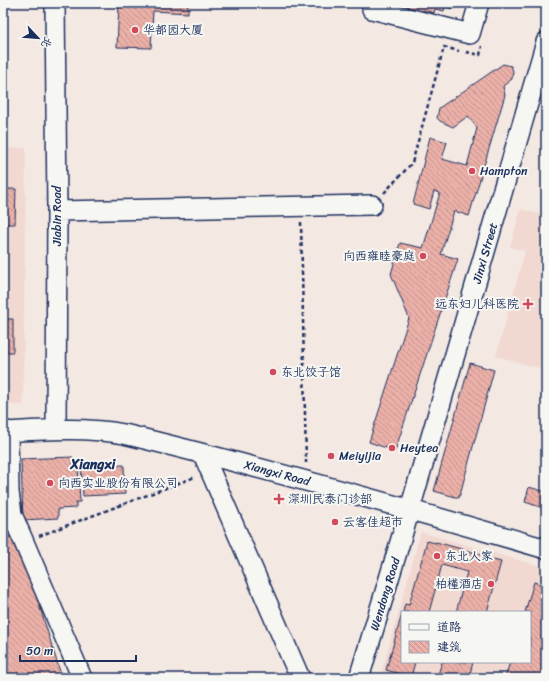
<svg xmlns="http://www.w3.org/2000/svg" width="549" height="681" font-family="Sriracha,'LXGW WenKai TC',sans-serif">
  <defs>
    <pattern id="building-back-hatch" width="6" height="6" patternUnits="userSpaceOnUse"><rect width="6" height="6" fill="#ebb1a8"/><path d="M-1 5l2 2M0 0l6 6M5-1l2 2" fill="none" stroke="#be908c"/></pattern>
  </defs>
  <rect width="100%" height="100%" fill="#f4e8e3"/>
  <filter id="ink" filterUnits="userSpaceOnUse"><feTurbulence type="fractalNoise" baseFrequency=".025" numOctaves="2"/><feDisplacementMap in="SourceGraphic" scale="8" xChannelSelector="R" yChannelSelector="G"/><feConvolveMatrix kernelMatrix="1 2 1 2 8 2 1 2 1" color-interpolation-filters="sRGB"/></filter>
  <g filter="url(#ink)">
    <!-- built -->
    <path fill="#f1d8d1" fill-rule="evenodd" d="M3,148h23l-3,257h-20z
      M521,209l25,7v154l-50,-14 29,-105 -15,-4z
      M421,532l125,36v110h-166zM402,612h128v50h-128z"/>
    <!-- building -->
    <path fill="url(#building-back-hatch)" stroke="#1b2f5e" d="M119,3h69v10l-35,-2 -2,37 -34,-1z
      M401,3h58v3l-4,-1 -1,4 -9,-2 -1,4 -9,-2 -1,4 -11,-3 -1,3 -15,-3 1,-5z
      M503,64l8,2 2,5 -1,8 -9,7 2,9 -36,121 -15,-5 -13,43 17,5 -63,192 -26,-9 40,-124 -18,-44 9,-31 23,5 17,-55 -6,-2 -5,18 -16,-5 17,-67 17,5 -5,17 25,7 10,-38 -9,-12 -15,11 -13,-6 -3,-3 2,-10z
      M3,75h4v52h-4z
      M3,189h13l-1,35h-12z
      M3,319h10v33h-10z
      M470,363l24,7 -35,128 -25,-7z
      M73,457v8h5l2,37h-4v6l-18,1v9l-35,2 -2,-61z
      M124,465l1,29 -42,2 -2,-29z
      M529,487l17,5v17l-21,-7z
      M17,534l45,144h-59v-139z
      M427,541l9,2v-1l47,13v2l18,5 -14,50h-31l11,-40 -25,-7 -13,47h-26l2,-8 4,1z
      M534,582l12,4v83l-3,9h-38l5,-16h20v-50h-5z
      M402,614v48h13l-4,15 -25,-7z
      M442,662h31l-4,16h-32z"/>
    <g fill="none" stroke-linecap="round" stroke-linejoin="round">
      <defs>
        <path id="minor" d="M55,3l2,208 -1,218
          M373,3l-1,6 98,25 9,-31
          M57,211l315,-6
          M8,431l1,61 3,22 70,164
          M3,432c41,-2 81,-5 121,2 142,34 282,74 422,115
          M203,454l97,224
          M359,678l51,-169 136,-467"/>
      </defs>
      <!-- minor casing -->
      <use href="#minor" stroke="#1b2f5e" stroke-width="22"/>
      <!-- path -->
      <path stroke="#1b2f5e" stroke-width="2.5" stroke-dasharray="4 3" stroke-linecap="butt" d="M466,52l14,3 2,-9
        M384,193l28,-30 32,-116 15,4
        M301,222l5,241
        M39,536l156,-59"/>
      <!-- minor -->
      <use href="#minor" stroke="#f6f6f2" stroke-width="19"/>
    </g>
  </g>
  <!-- markers -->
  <g fill="#d1495b" stroke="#f6f6f2" stroke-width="1.5">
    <circle cx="135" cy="30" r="4"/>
    <circle cx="472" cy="171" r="4"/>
    <circle cx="423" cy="256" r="4"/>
    <path d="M526 298h4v4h4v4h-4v4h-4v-4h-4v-4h4z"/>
    <circle cx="273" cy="372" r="4"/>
    <circle cx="392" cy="448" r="4"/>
    <circle cx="331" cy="456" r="4"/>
    <circle cx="50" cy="483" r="4"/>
    <path d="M277 493h4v4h4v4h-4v4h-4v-4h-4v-4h4z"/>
    <circle cx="335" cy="522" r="4"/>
    <circle cx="437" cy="556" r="4"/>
    <circle cx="491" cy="584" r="4"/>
  </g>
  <g text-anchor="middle" stroke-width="4" stroke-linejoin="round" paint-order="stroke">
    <!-- poi labels -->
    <g font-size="12" fill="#1b2f5e" stroke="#f6f6f2" text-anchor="start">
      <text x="143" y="34">华都园大厦</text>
      <text x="480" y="175">Hampton</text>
      <text x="415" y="260" text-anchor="end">向西雍睦豪庭</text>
      <text x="519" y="308" text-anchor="end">远东妇儿科医院</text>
      <text x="281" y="376">东北饺子馆</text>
      <text x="400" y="452">Heytea</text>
      <text x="339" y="460">Meiyijia</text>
      <text x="58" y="487">向西实业股份有限公司</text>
      <text x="288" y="503">深圳民泰门诊部</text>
      <text x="343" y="526">云客佳超市</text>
      <text x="445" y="560">东北人家</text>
      <text x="483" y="588" text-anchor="end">柏槿酒店</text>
    </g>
    <!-- street labels -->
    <g font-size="12" fill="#1b2f5e" stroke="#f6f6f2">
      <text transform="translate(57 216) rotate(-90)" y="4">Jiabin Road</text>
      <text transform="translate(485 253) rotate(-74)" y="4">Jinxi Street</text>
      <text transform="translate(277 473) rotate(15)" y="4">Xiangxi Road</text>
      <text transform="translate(385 594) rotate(-73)" y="4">Wendong Road</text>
    </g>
    <!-- quarter labels -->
    <g font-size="14" font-weight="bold" fill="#1b2f5e" stroke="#f6f6f2">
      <text x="93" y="469">Xiangxi</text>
    </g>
  </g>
  <!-- margin -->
  <rect width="549" height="681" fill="none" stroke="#f6f6f2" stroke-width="16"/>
  <rect x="8" y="8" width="533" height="665" fill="none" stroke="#1b2f5e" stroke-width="1.5" filter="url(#ink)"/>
  <!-- legend -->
  <rect x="401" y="611" width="130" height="52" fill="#f6f6f2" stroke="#9ea6b7"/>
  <rect x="409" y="624" width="20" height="6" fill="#f6f6f2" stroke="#9ea6b7"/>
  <text x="437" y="631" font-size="12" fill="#1b2f5e">道路</text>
  <rect x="409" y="641" width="20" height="12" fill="url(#building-back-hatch)" stroke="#9ea6b7"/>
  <text x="437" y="651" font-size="12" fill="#1b2f5e">建筑</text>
  <!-- north arrow -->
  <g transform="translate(38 38) rotate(116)" stroke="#f6f6f2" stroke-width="3" paint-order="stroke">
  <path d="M0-3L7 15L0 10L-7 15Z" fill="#1b2f5e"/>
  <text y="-6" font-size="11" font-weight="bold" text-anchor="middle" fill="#1b2f5e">北</text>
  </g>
  <!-- scale -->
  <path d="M20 655v6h116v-6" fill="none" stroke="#1b2f5e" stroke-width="2"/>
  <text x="26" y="655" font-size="12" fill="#1b2f5e" stroke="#f6f6f2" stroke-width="3" paint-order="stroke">50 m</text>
</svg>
